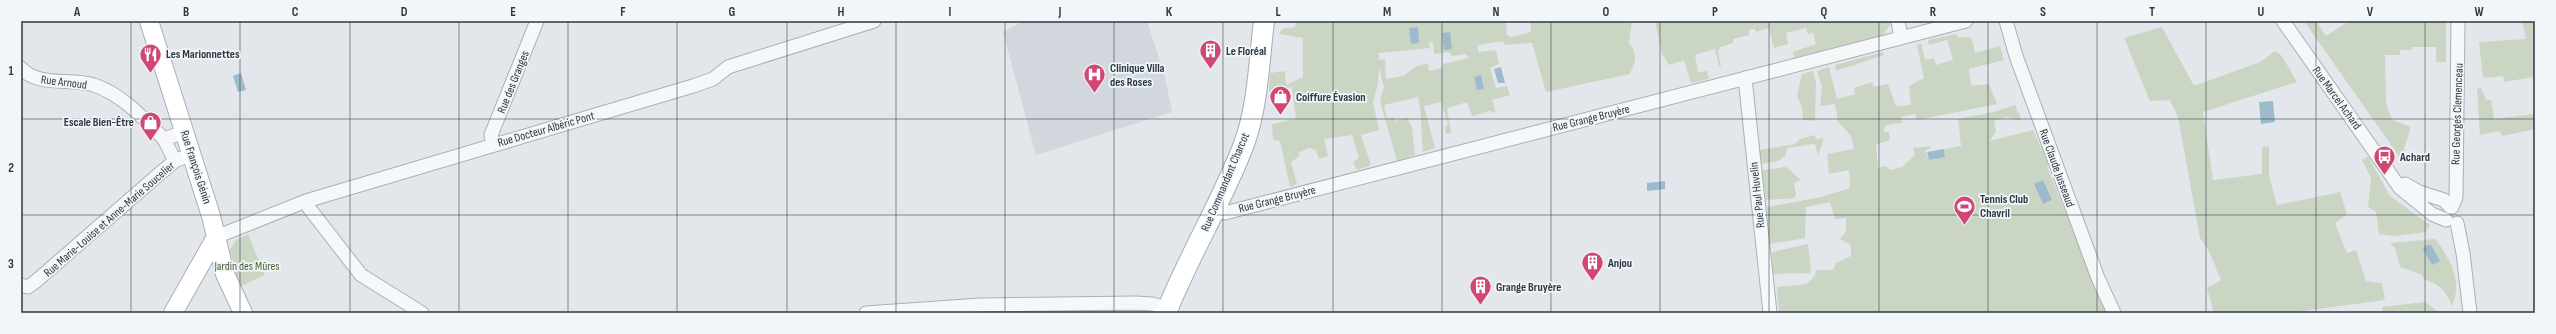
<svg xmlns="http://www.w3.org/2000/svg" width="2556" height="334" font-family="'Sofia Sans Condensed',sans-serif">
  <rect width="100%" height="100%" fill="#e3e7eb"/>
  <!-- built -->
  <path fill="#d1d7dd" d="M1024,21h123l18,56 7,35 -136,43 -33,-123z"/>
  <!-- green -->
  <path fill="#cbd5c4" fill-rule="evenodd" d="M1296,21h210l1,14 4,2 20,-5 -1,-11h102l-3,22c9,12 7,17 1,31l-84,18 -14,-49 -27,2 -2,-4 -25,4v7l18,-2 3,14 -9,4 6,20 11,-2 3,9 -18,5 4,13 -6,-2 -18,5 -5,-14 -20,6 4,25 -5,1 -1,-6 3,-4 -7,-22 -17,4 11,42 -12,4c-2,-18 -1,-38 -5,-55l-34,8 3,14 7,-1 1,3 12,-3 5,9 3,28 -18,6 -17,-60 4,-14 -5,-19 -1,16 -5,18 6,28 -18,5 10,30 -14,5 -4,-8 6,-4 -7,-23 -28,4 4,17 -9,3 -3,-9 -7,-2 -11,5 2,3 -9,6 6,22 -7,3 -10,-46 -7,-1 -1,-16 24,-5 -4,-32 -23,5 1,-19 15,-2 1,14 17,-8v-39l-24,-4 3,-5 13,-2zM1429,42h4l1,12 14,-2 5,4 13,-2 3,4 -26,6v4l-14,3 -1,-8 -13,4 -12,9 -17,3 -1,-20 -6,1v-7l51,-5z
    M1655,21h237v1l-9,13 -89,23 -1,-6 23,-8 -3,-11 -5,1 -2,-6 -20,5 2,11 -14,4 -5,-20 -13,4 -1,-3 -6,1v5l-16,4v4l-13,4 -2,4 3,15h-2l-4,-17 -20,6 3,17 9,-1 2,8 -18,4 -7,-23 -15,5 -7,-11z
    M2304,21h12l10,15 23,-15h97v41h-10v-15h-24l-1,3h-11v5h-15l1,49 6,16 19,7 -10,32z
    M2522,21h13v66l-2,-10 -29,5 -1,-6 -20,2 -4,-36 47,-3z
    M2162,27l32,59 66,-24 15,-11 7,5 15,26 -94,30 10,68 49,-6v-27l7,-1v30l8,29 63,-13 7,22 -12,9 12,30 9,-3 10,31 16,2 3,17 -97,13h-74l-7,-25 14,-8 -12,-29 -9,-13 -22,-121 -8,-17 -20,1 -26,-63z
    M1956,34l3,4 9,-1 4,2 3,14 25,-7 4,14 -35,9 2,17 18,-2 8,20 -80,16 -2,-6 -14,3 1,6 -17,2 -1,7h5l1,8 -14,5 2,23 8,-2 4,4 12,-3 13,-12 -2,-7 18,-2 -1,3 -5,2 4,9 16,-4 -1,-7 17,-3 -3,-27 36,-7 21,-7 7,16 -16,-4 -12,4 2,11 -6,9 43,-11 16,34 -2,2 43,108 19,39h-330l-2,-26 30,-3 8,-8 1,-6h17l3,-7 15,-7v-11l-11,-6 6,-8v-13l-11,1 -5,-17 -24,5 -1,31 -35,6 -3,-37 54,-10 29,-9 -1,-18 -20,4 -2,-20 27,-5 -3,-13 -13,-14 -3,-18 -15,2 2,-19 -5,-16 12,-4 8,32 18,-5 -1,-6 18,-6 2,5 14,-3 8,22 15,-1 -2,-19 15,-8 -7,-33 4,-2 4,17 9,-2 2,7 17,-5 -6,-20 -18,5 -1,-5z
    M1883,52l1,3 -48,16 -1,-6z
    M1813,71l3,11 -1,39 -12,-1 -1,-13 -5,-11 5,-22z
    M2481,88l5,12h5l3,19 41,-5v15l-33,7 -3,-5 -19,4 -3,-46z
    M1815,135l1,4 8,-1 -6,18 -3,-12 -28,4c-1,15 -13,13 -25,16l-3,-14 36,-6 5,-5z
    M2368,156l22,40 40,29 -4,7 -31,4 -16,-2 -3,-22 -8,-5 3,-29 -9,-18z
    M1786,167l15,13 -7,3 2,11 -2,4 -28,2 -4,-30z
    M248,234l17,41 -26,12 -9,-37 6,-10z
    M2435,239c15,19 28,43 17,67 -6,-16 -12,-21 -28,-27l-2,-4 -22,-8 -5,-19 -5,-5z
    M1808,244l3,29 -38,1 -1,-22z
    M2425,302l15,11h-57l-1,-6z"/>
  <!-- water -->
  <path fill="#9dbbcc" d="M1418,27l1,16 -8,1 -2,-16z
    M1450,32l2,17 -8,1 -2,-17z
    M1501,67l4,16h-7l-4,-14z
    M241,73l5,17 -8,2 -5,-16z
    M1481,75l3,14 -7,1 -3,-13z
    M2273,101l2,21 -14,2 -2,-22z
    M1944,149l1,8 -16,3 -2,-8z
    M2043,180l9,20 -9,4 -9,-20z
    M1665,181v8l-18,2v-8z
    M2426,245h5l9,16 -8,4 -9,-16z"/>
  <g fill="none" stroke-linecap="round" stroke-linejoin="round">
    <defs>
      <path id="street" d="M1898,21l3,17
        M2006,21l10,35 82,222 16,35
        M2283,21l117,167 32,26 14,6
        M21,68c16,19 50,10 73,17 29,10 49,33 70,54l20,-7
        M1745,78l25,235
        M164,139l11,22
        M493,144l-2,-9 46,-114
        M2405,184l14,8 25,8 6,7
        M306,201l3,7 52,67 61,38
        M2452,207l4,-10 2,-176
        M1216,211l9,2 741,-192
        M2457,223l6,30 7,60
        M216,237l90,-36 387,-115 20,-7 15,-12 146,-46
        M21,285l7,2 7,-5 130,-113 10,-8 16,-7
        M866,313l114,-8 156,-2 17,1 15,5"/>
      <path id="secondary" d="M149,21l62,195 14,58 18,39
        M173,313l43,-76"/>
      <path id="primary" d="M1166,313c23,-58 56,-111 78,-169 14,-38 15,-83 20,-123"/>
    </defs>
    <!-- street casing -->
    <use href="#street" stroke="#a8afb6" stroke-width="15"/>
    <!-- secondary casing -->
    <use href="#secondary" stroke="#a8afb6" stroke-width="20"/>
    <!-- primary casing -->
    <use href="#primary" stroke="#a2aeb7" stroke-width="22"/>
    <!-- street -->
    <use href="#street" stroke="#f6f7f9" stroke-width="13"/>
    <!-- secondary -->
    <use href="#secondary" stroke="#fff" stroke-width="18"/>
    <!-- primary -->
    <use href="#primary" stroke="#fff" stroke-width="20"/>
  </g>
  <!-- grid -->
  <path fill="none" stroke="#2a3844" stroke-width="1" stroke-opacity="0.55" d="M131,21v292M240,21v292M350,21v292M459,21v292M568,21v292M677,21v292M787,21v292M896,21v292M1005,21v292M1114,21v292M1223,21v292M1333,21v292M1442,21v292M1551,21v292M1660,21v292M1769,21v292M1879,21v292M1988,21v292M2097,21v292M2206,21v292M2316,21v292M2425,21v292M21,119h2514M21,215h2514"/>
  <!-- icons -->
  <defs>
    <symbol id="building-pin" viewBox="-11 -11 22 30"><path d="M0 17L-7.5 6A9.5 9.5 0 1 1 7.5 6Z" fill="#d14672" stroke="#f3f6f8"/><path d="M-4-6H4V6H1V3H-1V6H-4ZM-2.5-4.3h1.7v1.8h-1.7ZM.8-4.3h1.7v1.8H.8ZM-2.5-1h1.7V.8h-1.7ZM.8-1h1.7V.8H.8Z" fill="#fff"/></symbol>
    <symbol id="restaurant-pin" viewBox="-11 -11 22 30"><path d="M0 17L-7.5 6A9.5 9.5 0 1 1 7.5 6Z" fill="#d14672" stroke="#f3f6f8"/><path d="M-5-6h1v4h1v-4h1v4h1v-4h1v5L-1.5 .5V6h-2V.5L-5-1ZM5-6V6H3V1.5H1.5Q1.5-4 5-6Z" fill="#fff"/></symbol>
    <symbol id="hospital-pin" viewBox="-11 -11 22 30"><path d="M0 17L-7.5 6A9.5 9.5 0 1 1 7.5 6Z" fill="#d14672" stroke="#f3f6f8"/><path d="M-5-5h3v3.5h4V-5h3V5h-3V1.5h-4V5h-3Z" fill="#fff"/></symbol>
    <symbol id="shop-pin" viewBox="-11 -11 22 30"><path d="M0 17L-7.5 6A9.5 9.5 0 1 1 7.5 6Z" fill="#d14672" stroke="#f3f6f8"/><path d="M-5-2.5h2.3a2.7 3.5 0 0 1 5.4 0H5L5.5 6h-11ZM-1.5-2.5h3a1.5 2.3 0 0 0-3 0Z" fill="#fff"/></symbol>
    <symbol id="bus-pin" viewBox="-11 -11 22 30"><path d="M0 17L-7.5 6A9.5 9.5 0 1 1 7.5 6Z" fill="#d14672" stroke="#f3f6f8"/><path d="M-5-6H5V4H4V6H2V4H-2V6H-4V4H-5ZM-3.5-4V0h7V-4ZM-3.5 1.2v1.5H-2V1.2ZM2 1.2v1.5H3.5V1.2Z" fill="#fff"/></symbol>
    <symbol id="stadium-pin" viewBox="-11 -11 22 30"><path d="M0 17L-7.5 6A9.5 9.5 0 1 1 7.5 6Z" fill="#d14672" stroke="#f3f6f8"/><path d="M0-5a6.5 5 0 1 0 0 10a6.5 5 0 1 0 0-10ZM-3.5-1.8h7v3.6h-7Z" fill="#fff"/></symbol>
  </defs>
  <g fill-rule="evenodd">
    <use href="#building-pin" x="1198" y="38" width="25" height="34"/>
    <use href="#restaurant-pin" x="138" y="42" width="25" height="34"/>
    <use href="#hospital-pin" x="1082" y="62" width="25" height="34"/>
    <use href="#shop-pin" x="1268" y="84" width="25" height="34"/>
    <use href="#shop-pin" x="138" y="110" width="25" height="34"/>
    <use href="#bus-pin" x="2372" y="144" width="25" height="34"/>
    <use href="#stadium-pin" x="1952" y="194" width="25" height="34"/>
    <use href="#building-pin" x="1580" y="250" width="25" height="34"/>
    <use href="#building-pin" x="1468" y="274" width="25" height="34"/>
  </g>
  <g text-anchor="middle" stroke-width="3.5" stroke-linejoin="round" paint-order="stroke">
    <!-- poi labels -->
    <g font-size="12" font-weight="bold" fill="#2a3844" stroke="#f3f6f8" text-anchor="start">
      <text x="1226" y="55">Le Floréal</text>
      <text x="166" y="58">Les Marionnettes</text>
      <text x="1110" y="72">Clinique Villa<tspan x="1110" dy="14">des Roses</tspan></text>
      <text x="1296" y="101">Coiffure Évasion</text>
      <text x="134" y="126" text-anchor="end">Escale Bien-Être</text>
      <text x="2400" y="161">Achard</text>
      <text x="1980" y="203">Tennis Club<tspan x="1980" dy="14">Chavril</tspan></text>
      <text x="1608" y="267">Anjou</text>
      <text x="1496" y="291">Grange Bruyère</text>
    </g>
    <!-- street labels -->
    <g font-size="12" fill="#2a3844" stroke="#f3f6f8">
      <text transform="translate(64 82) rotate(7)" y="4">Rue Arnoud</text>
      <text transform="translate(513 82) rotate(-68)" y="4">Rue des Granges</text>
      <text transform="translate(2337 98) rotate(54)" y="4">Rue Marcel Achard</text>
      <text transform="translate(2457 114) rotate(-88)" y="4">Rue Georges Clemenceau</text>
      <text transform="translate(1591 118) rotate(-14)" y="4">Rue Grange Bruyère</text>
      <text transform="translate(546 129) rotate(-16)" y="4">Rue Docteur Albéric Pont</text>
      <text transform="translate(196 167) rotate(72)" y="4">Rue François Génin</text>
      <text transform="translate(2057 168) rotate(70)" y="4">Rue Claude Jusseaud</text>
      <text transform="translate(1225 182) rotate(-67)" y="4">Rue Commandant Charcot</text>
      <text transform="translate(1757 195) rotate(-96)" y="4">Rue Paul Huvelin</text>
      <text transform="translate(1277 199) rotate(-14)" y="4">Rue Grange Bruyère</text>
      <text transform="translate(109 219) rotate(-41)" y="4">Rue Marie-Louise et Anne-Marie Soucelier</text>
    </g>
    <!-- park labels -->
    <g font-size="12" fill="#456037" stroke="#f3f6f8">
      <text x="247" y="270">Jardin des Mûres</text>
    </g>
  </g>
  <!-- border -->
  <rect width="2556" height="334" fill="none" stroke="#f3f6f8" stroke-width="44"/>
  <rect x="22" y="22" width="2512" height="290" fill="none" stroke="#2a3844" stroke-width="1.5"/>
  <g font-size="13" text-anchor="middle" font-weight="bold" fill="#2a3844">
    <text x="77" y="16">A</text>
    <text x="186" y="16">B</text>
    <text x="295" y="16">C</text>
    <text x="404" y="16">D</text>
    <text x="513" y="16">E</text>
    <text x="623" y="16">F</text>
    <text x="732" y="16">G</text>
    <text x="841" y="16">H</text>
    <text x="950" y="16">I</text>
    <text x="1060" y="16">J</text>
    <text x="1169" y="16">K</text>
    <text x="1278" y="16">L</text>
    <text x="1387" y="16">M</text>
    <text x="1496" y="16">N</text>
    <text x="1606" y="16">O</text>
    <text x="1715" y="16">P</text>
    <text x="1824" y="16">Q</text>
    <text x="1933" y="16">R</text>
    <text x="2043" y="16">S</text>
    <text x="2152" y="16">T</text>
    <text x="2261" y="16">U</text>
    <text x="2370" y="16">V</text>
    <text x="2479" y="16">W</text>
    <text x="11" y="75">1</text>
    <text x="11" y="172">2</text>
    <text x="11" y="268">3</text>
  </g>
</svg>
